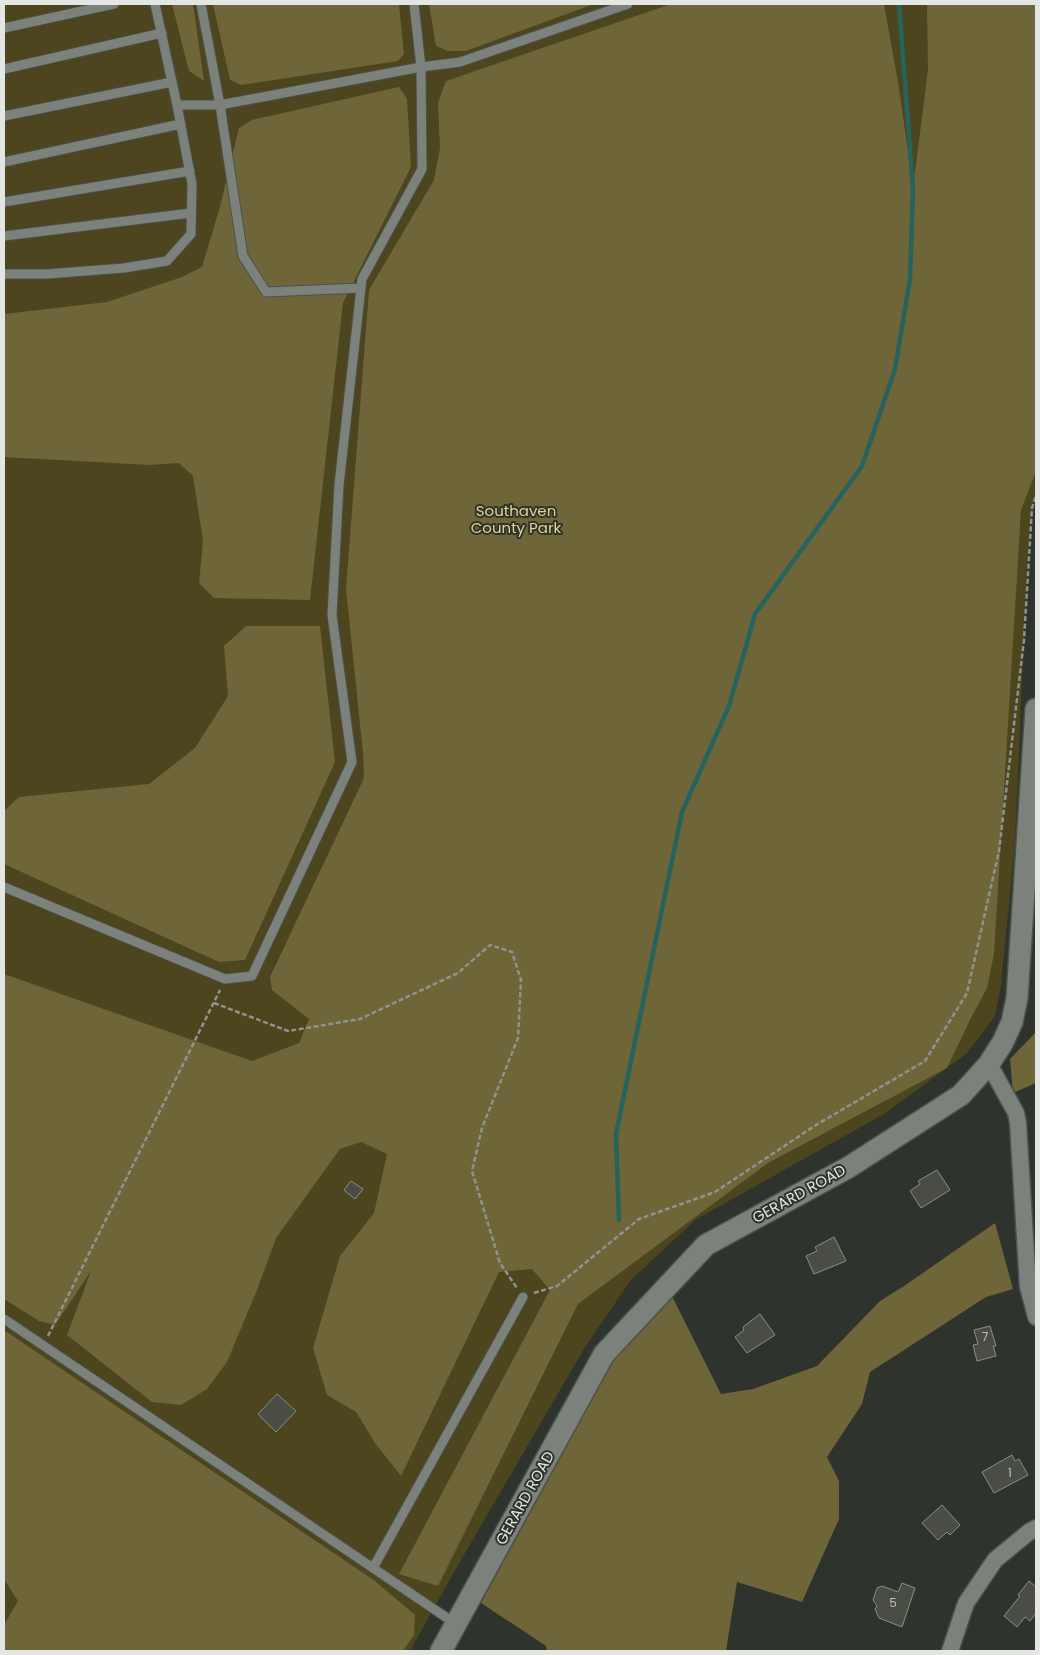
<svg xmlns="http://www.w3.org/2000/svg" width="1040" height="1655" font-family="Poppins,sans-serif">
  <rect width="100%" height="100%" fill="#2e342d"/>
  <!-- green -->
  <path fill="#4d451e" d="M4,4h1032v491l-2,5 -7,66 -12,276 -14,143 -6,31 -29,38 -82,60 -189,106 -64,60 -46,67 -131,225 -44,79h-406z"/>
  <!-- forest -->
  <path fill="#6e6539" d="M172,4h21l11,77 -15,-10z
    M213,4h186l5,50 -6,7 -157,24 -11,-5z
    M429,4h165l-128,47h-18l-12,-5z
    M671,4h213l15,84 14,99 15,-117 -1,-66h109v467l-15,39 -27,444 -7,34 -16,30 -24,50 -179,95 -190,141 -140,282 -39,-12 151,-284 -18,-21 -33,3 -98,204 -26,-33 -19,-31 -29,-17 -14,-47 27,-92 34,-43 13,-59 -26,-12 -21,7 -64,89 -19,52 -30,72 -20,27 -26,16 -29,-3 -85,-67 24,-64 -36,54 -16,-4 -35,-22v-325l248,87 47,-18 10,-24 -37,-29 -2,-13 94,-199 -1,-25 -17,-164 23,-299 65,-110 6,-32 -2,-45 8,-22z
    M399,87l8,12 4,68 -68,136 -33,297 -96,-2 -15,-15 4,-42 -10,-65 -14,-13 -30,2 -145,-8v-143l103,-12 75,-25 20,-10 17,-57 20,-82 13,-8z
    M246,626h74l15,136 -90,198 -26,2 -215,-98v-53l15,-14 130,-13 46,-36 33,-52 -4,-50z
    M1036,1032v51l-23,10 -3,-34z
    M995,1223l18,66 -27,8 -116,75 -8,32 -35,53 12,24v38l-37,83 -65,-20 -11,69h-179l-1,-5 -65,-43 132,-244 59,-63 49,98 32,-5 64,-23 63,-65 24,-15z
    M4,1330l371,251 40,34 -1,20 -11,16h-399v-26l14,-24 -14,-22z"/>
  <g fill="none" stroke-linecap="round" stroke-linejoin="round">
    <!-- stream -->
    <path stroke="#27635d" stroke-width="4.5" d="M619,1220l-3,-86 66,-322 47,-106 26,-92 107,-148 33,-97 15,-90 3,-90 -14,-185"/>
  </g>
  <!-- building -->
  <path fill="#4a4d44" stroke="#8b8e85" d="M937,1170l13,20 -29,18 -11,-17 10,-7 -2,-3z
    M351,1181l12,8 -8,10 -11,-9z
    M834,1237l12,24 -32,13 -8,-18 11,-5 -2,-4z
    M760,1314l15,21 -28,18 -12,-16 9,-7 -1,-3z
    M990,1326l6,20h-3l3,10 -19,5 -4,-16 5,-1 -4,-14z
    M277,1394l19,17 -20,21 -18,-18z
    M1012,1455l3,6 4,-2 9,16 -34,18 -12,-21z
    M942,1505l18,20 -10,10 -3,-3 -9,8 -16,-17z
    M1029,1581l7,6v26l-6,8 -5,-4 -8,10 -13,-11 16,-20 -2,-1z
    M902,1583l13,5 -13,39 -23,-9 -4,-9 2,-3 -4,-6 4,-12 5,-2 16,6z"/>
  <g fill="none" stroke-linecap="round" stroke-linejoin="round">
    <defs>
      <path id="service" d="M201,4l19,101 23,151 23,36 95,-4
        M4,28l110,-24
        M4,69l158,-36
        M177,105h43l201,-38 39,-5 168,-58
        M4,116l168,-34
        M4,162l177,-38
        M4,202l186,-31
        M4,236l187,-23
        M4,274h43l77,-6 43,-7 24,-27 1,-50 -15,-79 -22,-101
        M4,887l221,92 27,-3 100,-214 -20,-147 7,-130 23,-206 60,-110 -1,-102 -7,-63
        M4,1319l452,305
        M373,1568l150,-271"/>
      <path id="minor" d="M989,1064l27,49 2,10 10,164 8,30
        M950,1651l16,-48 29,-43 34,-28 7,-4"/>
      <path id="tertiary" d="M441,1651l163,-297 102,-109 143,-78 112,-72 28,-31 14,-22 9,-20 5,-24 19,-289"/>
    </defs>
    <!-- service casing -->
    <use href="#service" stroke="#4b514b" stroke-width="11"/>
    <!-- minor casing -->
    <use href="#minor" stroke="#4b514b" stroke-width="19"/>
    <!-- tertiary casing -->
    <use href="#tertiary" stroke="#4b514b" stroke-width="24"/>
    <!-- path -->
    <path stroke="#8f938e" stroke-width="2.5" stroke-dasharray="5 2.5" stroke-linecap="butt" d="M214,1003l74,28 72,-12 98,-46 32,-28 22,7 9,28 -3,58 -36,90 -10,43 28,92 17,25
      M534,1293l23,-7 82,-67 76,-27 101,-67 109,-64 42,-68 32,-142 25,-211 8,-132 4,-12
      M48,1336l172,-346"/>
    <!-- service -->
    <use href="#service" stroke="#7c827b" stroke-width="9"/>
    <!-- minor -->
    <use href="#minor" stroke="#7c827b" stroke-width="16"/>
    <!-- tertiary -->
    <use href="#tertiary" stroke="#7c827b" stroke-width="21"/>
  </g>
  <g text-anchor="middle" stroke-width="4" stroke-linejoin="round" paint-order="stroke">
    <!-- number labels -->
    <g font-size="12" fill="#bdc0ba">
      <text x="985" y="1341">7</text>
      <text x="1010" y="1477">1</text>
      <text x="893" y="1607">5</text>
    </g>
    <!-- park labels -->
    <g font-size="15" fill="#e3d48c" stroke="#2e342d">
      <text x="516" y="516">Southaven<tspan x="516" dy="17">County Park</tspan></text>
    </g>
    <!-- street labels -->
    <g font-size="15" fill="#e3e6e2" stroke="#2e342d">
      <text transform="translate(799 1194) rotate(-29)" y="5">GERARD ROAD</text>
      <text transform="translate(525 1498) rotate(-61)" y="5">GERARD ROAD</text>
    </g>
  </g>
  <!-- border -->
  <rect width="1040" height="1655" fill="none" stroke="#e3e6e2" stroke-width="10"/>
</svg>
